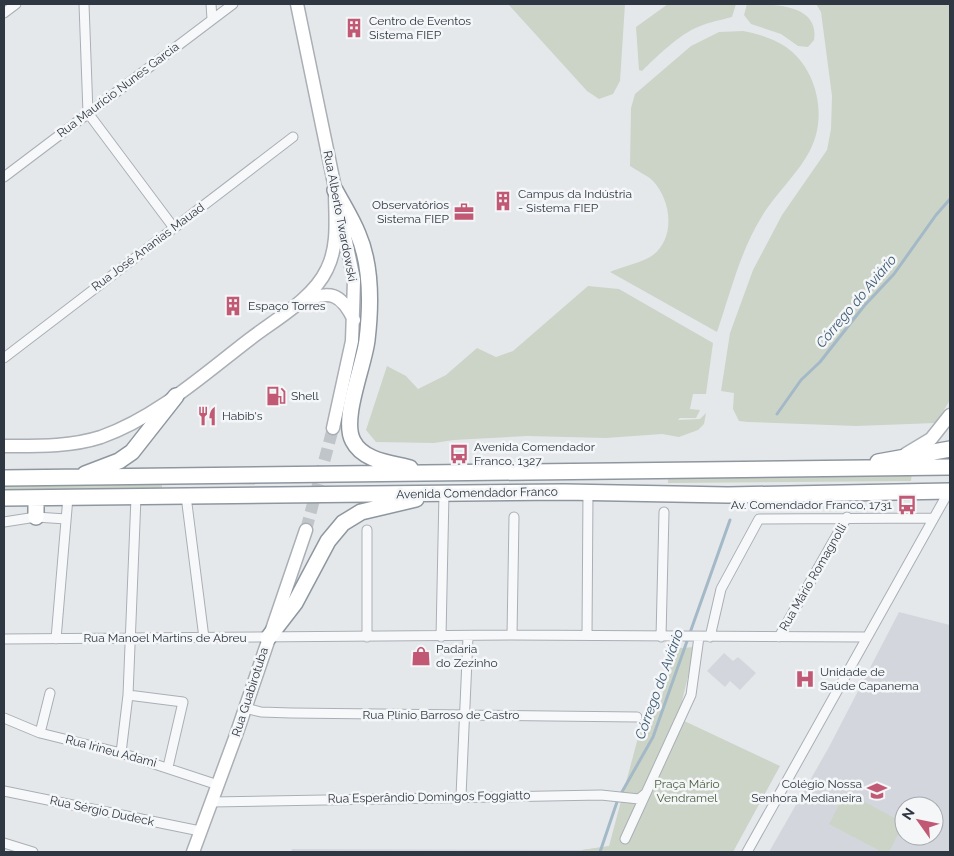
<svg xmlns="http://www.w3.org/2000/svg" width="954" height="856" font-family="Raleway,sans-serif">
  <rect width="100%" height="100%" fill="#e5e8eb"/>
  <!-- built -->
  <path fill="#d3d7dd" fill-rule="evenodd" d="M899,612l51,13v227h-181l60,-105zM904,806h30v30h-30z
    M724,653l9,8 5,-4 18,16 -16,17 -10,-9 -5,6 -18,-16z
    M626,844l8,8h-343l1,-3 290,1z"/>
  <!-- green -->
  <path fill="#ccd4c7" d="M508,4h117l-5,77 -7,13 -14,5 -12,-8z
    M668,4h68l-4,13c-11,3 -23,5 -34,10 -18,7 -42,30 -56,44l-3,-1 -3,-43z
    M747,4c24,0 73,-1 67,36l-6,7 -10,-1 -17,-12 -30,-10 -7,-9z
    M816,4h134v396l-14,23 -80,3 -108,-4 -9,-1 -6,-12 1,-16 -13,-2 9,-58 23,-63 29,-55 45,-65 4,-21 1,-33 -11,-84z
    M743,31c15,3 30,7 43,16 30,21 41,66 26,99 -10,24 -38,49 -51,72 -21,34 -31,76 -44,114l-107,-60c11,-5 34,-10 43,-17 23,-18 18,-55 0,-74 -6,-6 -16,-10 -23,-15l1,-58 4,-14 56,-48 28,-14z
    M588,286l31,3 94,54 -7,51h-13l-3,15 10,1 -4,8h-16l-2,2 22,-1 6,-6 -2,11 -6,6 -19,7 -17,-3 -56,4 -79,-2 -73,4 -20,3 -58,-1 -10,-12 21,-64 19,10 12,13 28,-14 31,-27 19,9 17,-6z
    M912,473l-1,8 -243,2v-6z
    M162,480v9h-158v-8z
    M695,647l-17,71 102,48 -47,86h-153l2,-2 27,-4 38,-142 13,-1 9,-31 -3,-23z
    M846,792l58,31 -15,29h-7l-53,-28z"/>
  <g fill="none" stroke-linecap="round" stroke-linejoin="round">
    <!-- stream -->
    <path stroke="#a4b9c7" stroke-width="3" d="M777,414l24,-34 19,-18 44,-56 30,-32 42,-59 14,-16
      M600,852l18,-53 35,-62 77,-217"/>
    <!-- secondary-tunnel -->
    <path stroke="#c0c5c9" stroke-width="12" stroke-dasharray="12 6" stroke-linecap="butt" d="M306,530l27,-102"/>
    <defs>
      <path id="street" d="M84,4l4,109 86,115
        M211,4l1,15
        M4,13l12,-9
        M4,177l229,-173
        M4,358l289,-221
        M186,496l18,142
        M4,522l32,-5 30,2
        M367,530v107
        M512,635l2,-118
        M587,635l1,-143
        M441,637l3,-144
        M661,637l3,-125
        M710,637l11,-48 38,-70 174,-1
        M779,637l68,-120
        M4,639l508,-4 355,2
        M56,639l12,-142
        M128,695l55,7 -15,65
        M245,708l16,4 30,1 346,4
        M4,718l36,15 81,20 97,32
        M40,733l10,-40
        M121,753l7,-58 8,-198
        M4,791l196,40
        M461,796l7,-159
        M211,802l390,-7 38,4 6,-5
        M625,839l66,-144 8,-58
        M4,843l29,9
        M747,852l202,-361"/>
      <path id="secondary" d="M297,4l57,276 -2,61 -19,87
        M303,301c27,-11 38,-8 51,19
        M4,446c32,0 66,1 97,-9 56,-20 102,-62 149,-98 26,-20 63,-40 77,-70 12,-24 8,-53 8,-79
        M906,454l25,-15 19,-24
        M193,852l42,-114 71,-208"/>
      <path id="highway" d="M335,190c8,15 17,29 23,44 14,32 13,72 9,106 -3,26 -26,79 -14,101 10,20 38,22 57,27
        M878,462l72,-13
        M85,474l34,-13 13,-9 44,-56
        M4,478l946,-11
        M4,498l560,-6 164,3 222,-4
        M36,517v-19
        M268,638l27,-35 33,-62 15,-18 18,-11 55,-13"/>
    </defs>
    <!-- street casing -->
    <use href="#street" stroke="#aaafb5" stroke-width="11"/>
    <!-- secondary casing -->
    <use href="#secondary" stroke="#aaafb5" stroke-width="15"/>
    <!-- highway casing -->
    <use href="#highway" stroke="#8e97a0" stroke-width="18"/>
    <!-- street -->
    <use href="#street" stroke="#f7f8fa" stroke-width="9"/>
    <!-- secondary -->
    <use href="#secondary" stroke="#fff" stroke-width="12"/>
    <!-- highway -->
    <use href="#highway" stroke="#fff" stroke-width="15"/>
  </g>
  <!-- icons -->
  <defs>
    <symbol id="building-bare" viewBox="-9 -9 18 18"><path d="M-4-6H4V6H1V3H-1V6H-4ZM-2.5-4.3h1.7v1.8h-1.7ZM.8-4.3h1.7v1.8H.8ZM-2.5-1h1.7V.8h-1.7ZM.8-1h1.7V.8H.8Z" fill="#c15974" stroke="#f4f6f8" stroke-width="2.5" paint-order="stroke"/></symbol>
    <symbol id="office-bare" viewBox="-9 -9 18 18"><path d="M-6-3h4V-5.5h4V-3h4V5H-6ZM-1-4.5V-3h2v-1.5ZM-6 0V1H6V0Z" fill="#c15974" stroke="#f4f6f8" stroke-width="2.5" paint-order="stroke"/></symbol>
    <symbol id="fuel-bare" viewBox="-9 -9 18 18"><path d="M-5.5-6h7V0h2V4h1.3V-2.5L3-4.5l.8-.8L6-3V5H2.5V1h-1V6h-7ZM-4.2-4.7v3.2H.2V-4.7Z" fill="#c15974" stroke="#f4f6f8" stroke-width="2.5" paint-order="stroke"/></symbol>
    <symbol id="restaurant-bare" viewBox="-9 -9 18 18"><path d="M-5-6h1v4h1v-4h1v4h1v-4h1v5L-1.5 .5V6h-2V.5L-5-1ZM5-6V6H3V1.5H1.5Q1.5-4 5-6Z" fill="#c15974" stroke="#f4f6f8" stroke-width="2.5" paint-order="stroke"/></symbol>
    <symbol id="bus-bare" viewBox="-9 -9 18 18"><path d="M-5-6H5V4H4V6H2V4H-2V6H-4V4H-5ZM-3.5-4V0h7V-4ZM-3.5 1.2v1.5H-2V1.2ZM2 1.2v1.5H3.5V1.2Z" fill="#c15974" stroke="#f4f6f8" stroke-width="2.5" paint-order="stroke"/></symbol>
    <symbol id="shop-bare" viewBox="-9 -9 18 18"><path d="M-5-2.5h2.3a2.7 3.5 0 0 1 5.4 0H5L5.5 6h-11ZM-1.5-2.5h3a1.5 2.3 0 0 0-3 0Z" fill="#c15974" stroke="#f4f6f8" stroke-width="2.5" paint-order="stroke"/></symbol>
    <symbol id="hospital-bare" viewBox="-9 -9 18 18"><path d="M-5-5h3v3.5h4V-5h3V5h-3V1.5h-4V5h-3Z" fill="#c15974" stroke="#f4f6f8" stroke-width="2.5" paint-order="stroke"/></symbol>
    <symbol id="school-bare" viewBox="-9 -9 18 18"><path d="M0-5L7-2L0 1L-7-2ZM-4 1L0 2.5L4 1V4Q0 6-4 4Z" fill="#c15974" stroke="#f4f6f8" stroke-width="2.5" paint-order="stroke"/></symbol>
  </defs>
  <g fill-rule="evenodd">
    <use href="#building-bare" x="340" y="14" width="28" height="28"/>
    <use href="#building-bare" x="489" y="187" width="28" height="28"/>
    <use href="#office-bare" x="450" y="198" width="28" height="28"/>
    <use href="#building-bare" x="219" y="292" width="28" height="28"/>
    <use href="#fuel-bare" x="262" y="382" width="28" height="28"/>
    <use href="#restaurant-bare" x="193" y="402" width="28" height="28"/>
    <use href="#bus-bare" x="445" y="440" width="28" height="28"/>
    <use href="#bus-bare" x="893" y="491" width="28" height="28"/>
    <use href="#shop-bare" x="407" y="642" width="28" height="28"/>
    <use href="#hospital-bare" x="791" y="665" width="28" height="28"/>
    <use href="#school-bare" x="863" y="777" width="28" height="28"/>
  </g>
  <g text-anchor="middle" stroke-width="5" stroke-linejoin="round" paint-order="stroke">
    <!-- poi labels -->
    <g font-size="12" fill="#2e3742" stroke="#f4f6f8" text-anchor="start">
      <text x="369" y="25">Centro de Eventos<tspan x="369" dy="14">Sistema FIEP</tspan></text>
      <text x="518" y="198">Campus da Indústria<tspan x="518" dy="14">- Sistema FIEP</tspan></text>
      <text x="449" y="209" text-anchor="end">Observatórios<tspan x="449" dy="14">Sistema FIEP</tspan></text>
      <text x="248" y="310">Espaço Torres</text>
      <text x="291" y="400">Shell</text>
      <text x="222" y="420">Habib's</text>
      <text x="474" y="451">Avenida Comendador<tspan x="474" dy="14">Franco, 1327</tspan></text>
      <text x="892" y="509" text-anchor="end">Av. Comendador Franco, 1731</text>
      <text x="436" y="653">Padaria<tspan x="436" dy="14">do Zezinho</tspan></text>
      <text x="820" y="676">Unidade de<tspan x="820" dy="14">Saúde Capanema</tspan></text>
      <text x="862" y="788" text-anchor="end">Colégio Nossa<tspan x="862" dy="14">Senhora Medianeira</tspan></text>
    </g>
    <!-- street labels -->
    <g font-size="12" fill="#2e3742" stroke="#f4f6f8">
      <text transform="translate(118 90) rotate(-37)" y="4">Rua Maurício Nunes Garcia</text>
      <text transform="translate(340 216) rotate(79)" y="4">Rua Alberto Twardowski</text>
      <text transform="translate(148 247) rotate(-37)" y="4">Rua José Ananias Mauad</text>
      <text transform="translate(477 493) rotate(-1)" y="4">Avenida Comendador Franco</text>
      <text transform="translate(813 577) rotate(-60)" y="4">Rua Mário Romagnolli</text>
      <text x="165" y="642">Rua Manoel Martins de Abreu</text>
      <text transform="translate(250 692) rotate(-72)" y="4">Rua Guabirotuba</text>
      <text x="441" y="719">Rua Plínio Barroso de Castro</text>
      <text transform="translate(111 751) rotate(15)" y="4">Rua Irineu Adami</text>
      <text transform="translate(429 797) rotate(-1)" y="4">Rua Esperândio Domingos Foggiatto</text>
      <text transform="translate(102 811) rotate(12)" y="4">Rua Sérgio Dudeck</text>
    </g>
    <!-- park labels -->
    <g font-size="12" fill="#465c3d" stroke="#f4f6f8">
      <text x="687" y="788">Praça Mário<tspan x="687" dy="14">Vendramel</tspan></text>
    </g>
    <!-- water labels -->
    <g font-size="14" font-style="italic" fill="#3c5a72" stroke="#f4f6f8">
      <text transform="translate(856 301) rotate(-50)" y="5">Córrego do Aviário</text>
      <text transform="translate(659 684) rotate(-70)" y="5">Córrego do Aviário</text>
    </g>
  </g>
  <!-- border -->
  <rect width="954" height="856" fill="none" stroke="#2e3742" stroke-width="10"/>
  <!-- north arrow -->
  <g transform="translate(919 821) rotate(303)"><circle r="24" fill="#f4f6f8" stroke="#a5aaaf"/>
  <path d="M0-4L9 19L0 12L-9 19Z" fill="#c15974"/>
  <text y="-8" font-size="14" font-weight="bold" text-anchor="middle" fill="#2e3742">N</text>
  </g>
</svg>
